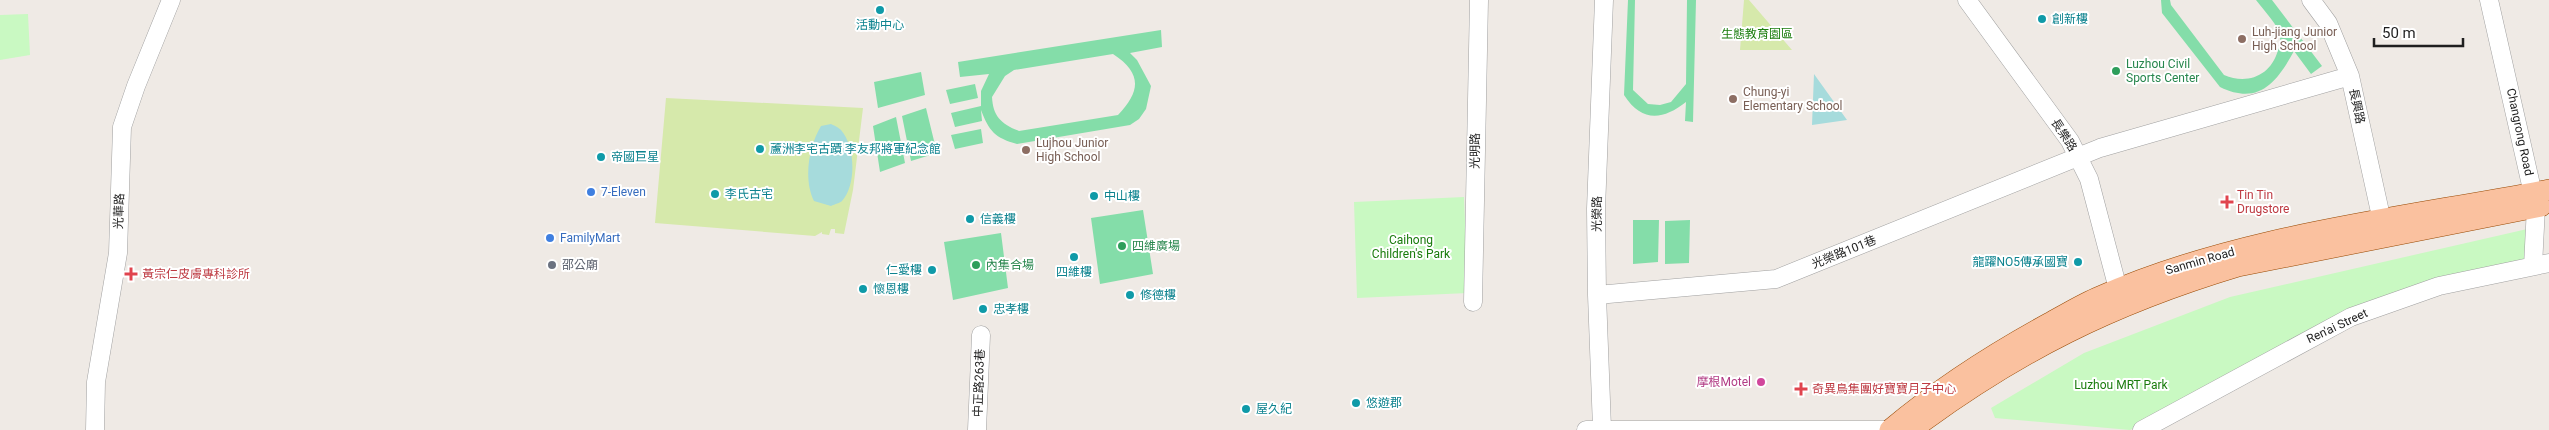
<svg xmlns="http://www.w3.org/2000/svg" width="2549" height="430" font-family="Roboto,'Noto Sans TC',sans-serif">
  <rect width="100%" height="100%" fill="#efeae5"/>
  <!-- grass -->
  <path fill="#d6e9ab" d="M1744,0h5l43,50h-52z
    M666,98l197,10 -10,82 -9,44 -9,-1v-4h-4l-2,6 -7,-1v-2l-7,4 -160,-13z"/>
  <!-- park -->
  <path fill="#c9f9c2" d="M28,14l2,41 -30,5v-45z
    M1464,197l4,96 -111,5 -3,-96z
    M2536,227l-3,39 -105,24 -241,111 -57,29 -135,-12 -4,-10 93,-55 146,-56z"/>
  <!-- pitch -->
  <path fill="#84dda9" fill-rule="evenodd" d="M1628,0h7l-2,90 15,14 12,1 11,-3 15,-18 1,-84h9l-3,122 -8,-1 1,-19c-23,18 -44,21 -62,-7z
    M2161,0h9l1,5 53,70c23,10 47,1 54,-25 2,-5 3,-14 1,-19 -5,-10 -16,-22 -23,-31h16l50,66 -11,8 -17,-23c-17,31 -35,55 -74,36l-58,-74z
    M1161,30l1,17 -32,6 7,7 14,26 -5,23 -7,10 -9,6 -113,19c-22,-6 -28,-13 -36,-34l1,11 -27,6 -4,-14 30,-7v-15l8,-17 -29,3 -2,-15zM1113,54c29,19 28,37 5,61l-99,16c-18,-7 -26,-15 -27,-34l13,-21 9,-6z
    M921,72l4,23 -47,13 -4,-26z
    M975,84l3,14 -28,6 -4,-14z
    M926,108l11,45 -26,8 -9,-45z
    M896,117l9,46 -25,9 -7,-46z
    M981,129l2,14 -28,6 -4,-14z
    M1143,210l10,64 -53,10 -9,-66z
    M1633,220h26l-1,42 -25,2z
    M1690,220l-1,43 -24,1v-43z
    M1001,233l7,55 -55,12 -9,-58z"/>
  <!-- water -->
  <path fill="#a6dbdc" d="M1814,74l33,46 -35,5z
    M831,124c2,1 7,3 10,6 14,16 16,54 1,71 -2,2 -7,3 -11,5l-17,-5c-11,-22 -5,-55 7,-75z"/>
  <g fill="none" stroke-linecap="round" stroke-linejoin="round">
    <defs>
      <path id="minor" d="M1967,0l103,141 19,38 29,110
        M2311,0l17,23 22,53 32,145
        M2489,0l47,207 -3,59
        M1597,295l179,-16 324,-131 250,-72
        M1473,302l6,-302
        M1602,428l-5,-133 -1,-86 8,-209
        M95,430l1,-48 22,-129 4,-126 14,-41 35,-86
        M977,430l4,-95
        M1586,430h299
        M2142,430l209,-113 88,-31 110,-23"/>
      <path id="major" d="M1890,430c50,-42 103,-76 160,-107 16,-9 31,-18 47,-25 142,-63 301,-79 452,-108
        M1911,430c106,-79 201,-126 327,-164l303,-60"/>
    </defs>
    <!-- minor casing -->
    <use href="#minor" stroke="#a0a0a0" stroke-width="19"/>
    <!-- major casing -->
    <use href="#major" stroke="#974802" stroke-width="22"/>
    <!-- minor -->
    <use href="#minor" stroke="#fff" stroke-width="18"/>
    <!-- major -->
    <use href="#major" stroke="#fac19f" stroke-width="21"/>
  </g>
  <!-- markers -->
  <g fill="#0f9aa8" stroke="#fff" stroke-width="2">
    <circle cx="880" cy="10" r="5"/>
    <circle cx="2042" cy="19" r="5"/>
    <circle cx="760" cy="149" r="5"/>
    <circle cx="601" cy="157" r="5"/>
    <circle cx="715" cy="194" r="5"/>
    <circle cx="1094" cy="196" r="5"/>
    <circle cx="970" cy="219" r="5"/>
    <circle cx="1074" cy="257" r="5"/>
    <circle cx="2078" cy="262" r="5"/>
    <circle cx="932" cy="270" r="5"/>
    <circle cx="863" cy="289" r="5"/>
    <circle cx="1130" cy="295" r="5"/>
    <circle cx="983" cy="309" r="5"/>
    <circle cx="1356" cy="403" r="5"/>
    <circle cx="1246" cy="409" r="5"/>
  </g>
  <g fill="#8d6e63" stroke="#fff" stroke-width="2">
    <circle cx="2242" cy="39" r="5"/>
    <circle cx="1733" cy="99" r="5"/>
    <circle cx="1026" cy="150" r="5"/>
  </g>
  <g fill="#2e9e5b" stroke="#fff" stroke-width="2">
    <circle cx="2116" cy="71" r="5"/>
    <circle cx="1122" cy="246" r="5"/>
    <circle cx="976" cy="265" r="5"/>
  </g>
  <g fill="#3f7fe0" stroke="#fff" stroke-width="2">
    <circle cx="591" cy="192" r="5"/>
    <circle cx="550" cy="238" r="5"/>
  </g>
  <g fill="#e0444e" stroke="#fff" stroke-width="2">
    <path d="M2224.5 194.5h5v5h5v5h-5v5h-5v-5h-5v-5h5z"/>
    <path d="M128.5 266.5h5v5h5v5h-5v5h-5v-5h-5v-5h5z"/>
    <path d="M1798.5 381.5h5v5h5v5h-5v5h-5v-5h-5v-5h5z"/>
  </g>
  <circle fill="#6b7280" stroke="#fff" stroke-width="2" cx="552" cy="265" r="5"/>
  <circle fill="#d1479c" stroke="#fff" stroke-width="2" cx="1761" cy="382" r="5"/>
  <g text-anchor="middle" stroke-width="4" stroke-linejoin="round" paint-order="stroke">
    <!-- culture labels -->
    <g font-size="12" fill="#0d838f" stroke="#fff" text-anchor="start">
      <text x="2052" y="23">創新樓</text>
      <text x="880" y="29" text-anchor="middle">活動中心</text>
      <text x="770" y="153">蘆洲李宅古蹟 李友邦將軍紀念館</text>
      <text x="611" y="161">帝國巨星</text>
      <text x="725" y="198">李氏古宅</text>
      <text x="1104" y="200">中山樓</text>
      <text x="980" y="223">信義樓</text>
      <text x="2068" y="266" text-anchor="end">龍躍NO5傳承國寶</text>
      <text x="922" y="274" text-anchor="end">仁愛樓</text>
      <text x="1074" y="276" text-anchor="middle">四維樓</text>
      <text x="873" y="293">懷恩樓</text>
      <text x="1140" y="299">修德樓</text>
      <text x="993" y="313">忠孝樓</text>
      <text x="1366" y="407">悠遊郡</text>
      <text x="1256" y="413">屋久紀</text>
    </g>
    <!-- education labels -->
    <g font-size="12" fill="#785e54" stroke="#fff" text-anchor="start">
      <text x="2252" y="36">Luh-jiang Junior<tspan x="2252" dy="14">High School</tspan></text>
      <text x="1743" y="96">Chung-yi<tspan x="1743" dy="14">Elementary School</tspan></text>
      <text x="1036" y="147">Lujhou Junior<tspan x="1036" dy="14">High School</tspan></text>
    </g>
    <!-- park labels -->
    <g font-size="12" fill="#1a7c0d" stroke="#fff">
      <text x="1757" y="38">生態教育園區</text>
      <text x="1411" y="244">Caihong<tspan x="1411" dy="14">Children's Park</tspan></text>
      <text x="2121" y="389">Luzhou MRT Park</text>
    </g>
    <!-- leisure labels -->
    <g font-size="12" fill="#27864d" stroke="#fff" text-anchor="start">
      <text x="2126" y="68">Luzhou Civil<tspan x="2126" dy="14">Sports Center</tspan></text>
      <text x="1132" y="250">四維廣場</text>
      <text x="986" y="269">內集合場</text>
    </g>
    <!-- street labels -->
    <g font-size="12" fill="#1f1f1f" stroke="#fff">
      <text transform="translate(2357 106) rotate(78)" y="4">長興路</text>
      <text transform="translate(2520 132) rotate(78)" y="4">Changrong Road</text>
      <text transform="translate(2064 135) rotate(57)" y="4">長樂路</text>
      <text transform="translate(1475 151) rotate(-89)" y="4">光明路</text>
      <text transform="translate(119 211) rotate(-88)" y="4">光華路</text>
      <text transform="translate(1597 214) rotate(-89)" y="4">光榮路</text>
      <text transform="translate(1844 252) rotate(-22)" y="4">光榮路101巷</text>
      <text transform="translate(2200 261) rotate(-16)" y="4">Sanmin Road</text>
      <text transform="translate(2337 326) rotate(-25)" y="4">Ren'ai Street</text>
      <text transform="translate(979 383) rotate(-88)" y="4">中正路263巷</text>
    </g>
    <!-- shop labels -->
    <g font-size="12" fill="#366cbe" stroke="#fff" text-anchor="start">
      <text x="601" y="196">7-Eleven</text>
      <text x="560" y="242">FamilyMart</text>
    </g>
    <!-- health labels -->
    <g font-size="12" fill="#be3a42" stroke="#fff" text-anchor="start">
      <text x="2237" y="199">Tin Tin<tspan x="2237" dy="14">Drugstore</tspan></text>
      <text x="142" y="278">黃宗仁皮膚專科診所</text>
      <text x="1812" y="393">奇異鳥集團好寶寶月子中心</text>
    </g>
    <!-- worship labels -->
    <g font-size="12" fill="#5b616d" stroke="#fff" text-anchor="start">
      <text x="562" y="269">邵公廟</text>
    </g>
    <!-- hotel labels -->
    <g font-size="12" fill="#b23c85" stroke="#fff" text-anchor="end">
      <text x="1751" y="386">摩根Motel</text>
    </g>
  </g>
  <!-- scale -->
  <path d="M2374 38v8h89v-8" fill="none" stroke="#1f1f1f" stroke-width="2.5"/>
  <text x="2382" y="38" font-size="15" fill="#1f1f1f" stroke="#ffffff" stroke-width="4" paint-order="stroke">50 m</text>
</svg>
